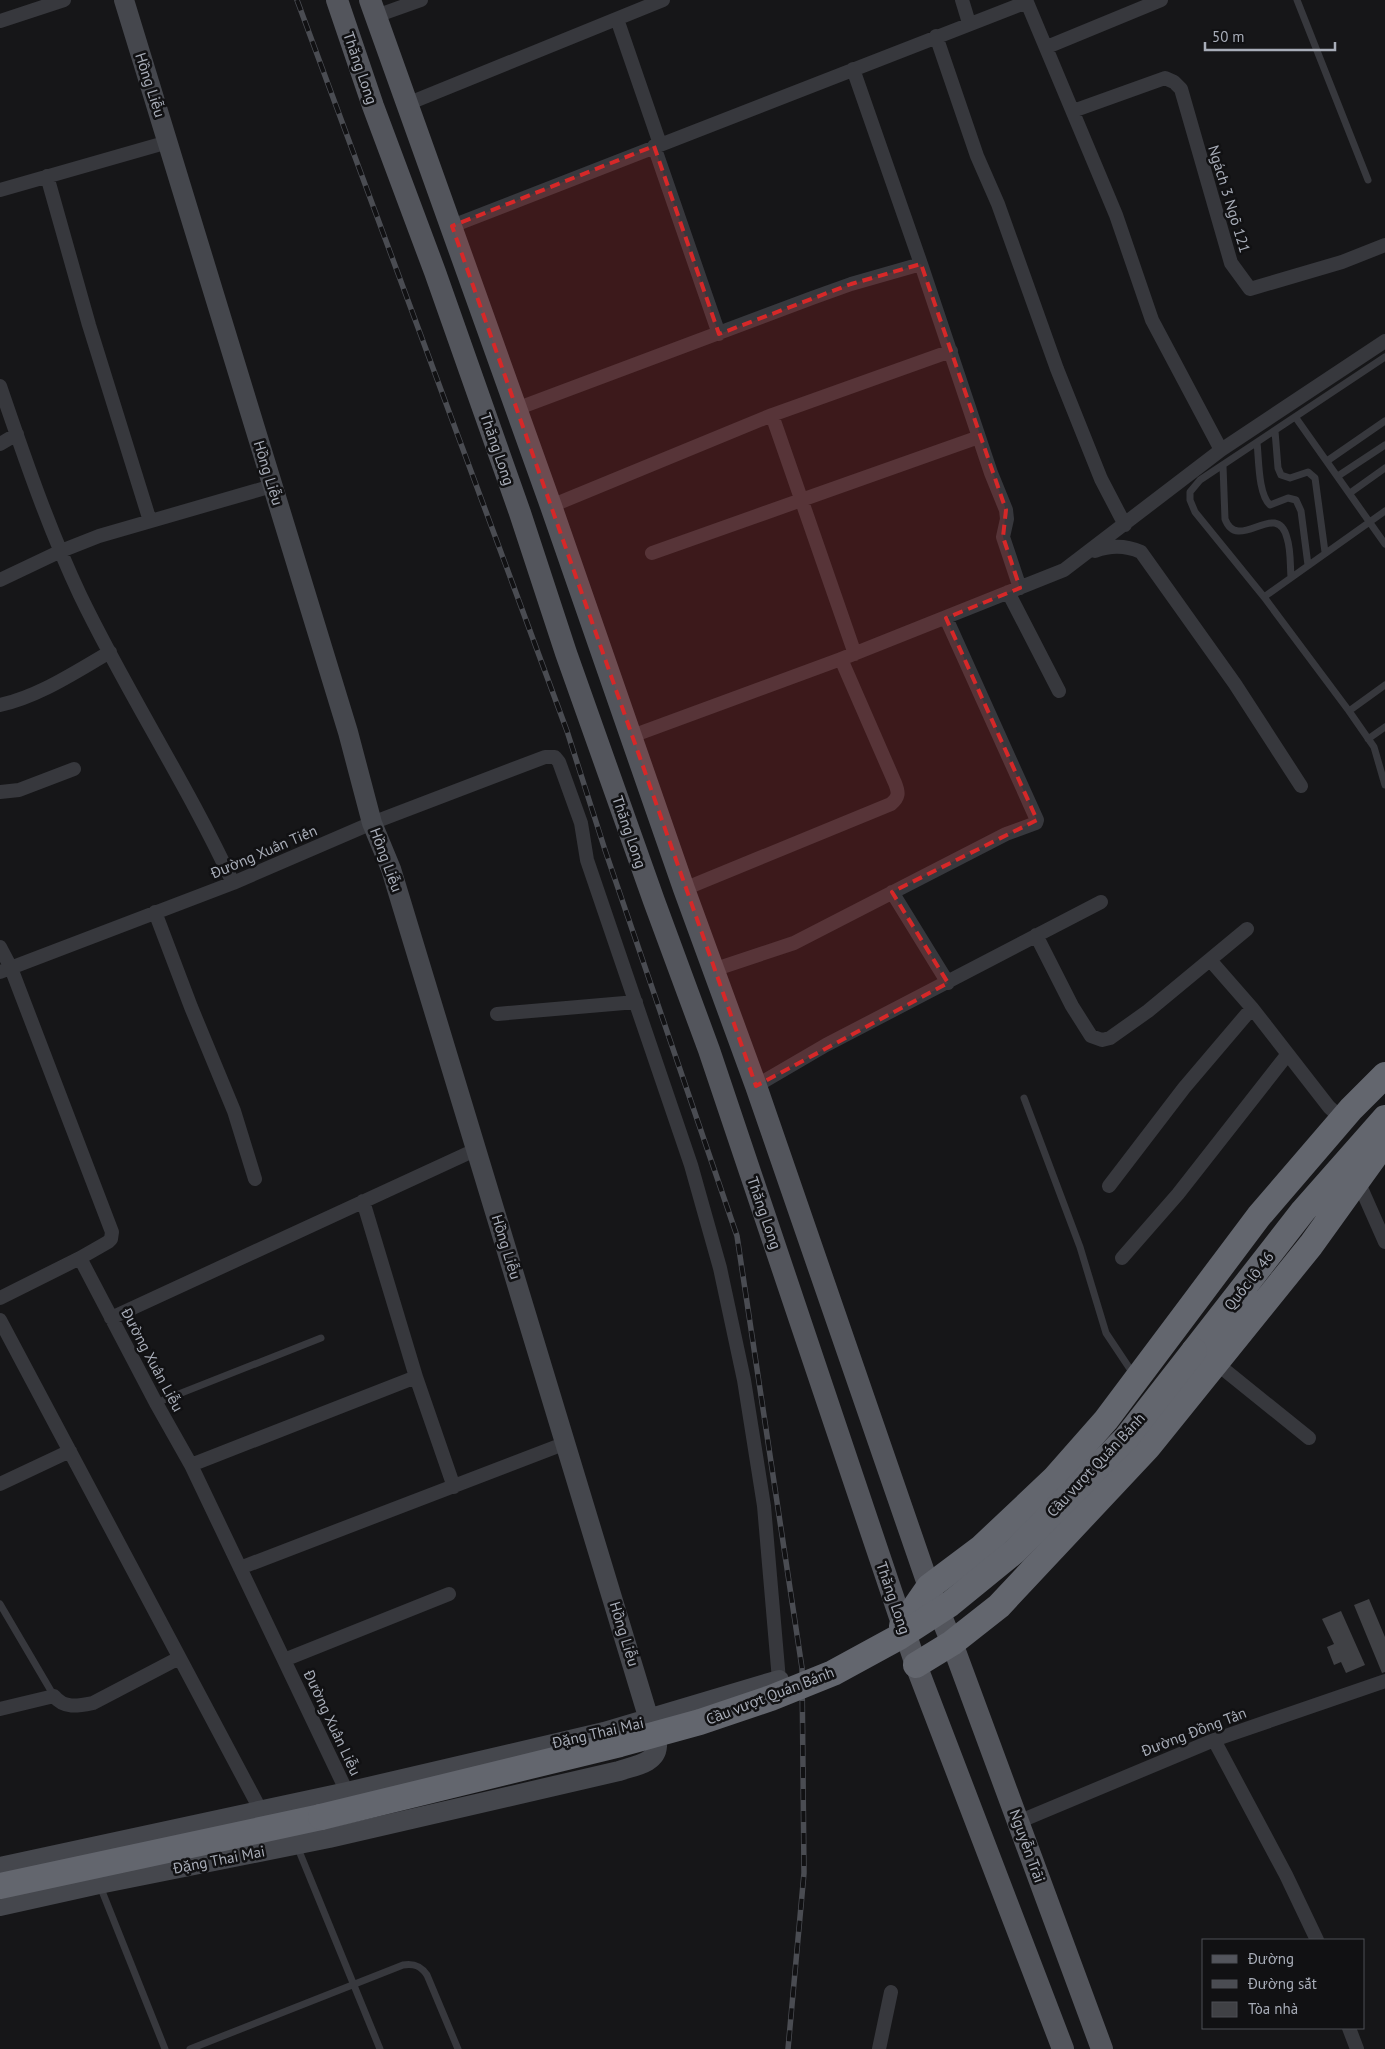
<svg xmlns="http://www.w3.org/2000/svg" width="1385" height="2049" font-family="'PT Sans',sans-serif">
  <rect width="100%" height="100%" fill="#161618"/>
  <!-- building -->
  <path fill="#404145" d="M1369,1599l16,38v35l-3,1 -28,-68z
    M1341,1611l24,54 -19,8 -5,-11 -7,3 -7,-18 7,-3 -12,-25z"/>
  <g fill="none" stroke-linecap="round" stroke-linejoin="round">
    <!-- lane -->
    <path stroke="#37383d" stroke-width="7" d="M1297,0l71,180
      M1296,418l89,126
      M1275,431l3,37 3,7 9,3 18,-6 7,6 10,74
      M1257,443c2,16 1,51 13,62l18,-7 8,2 5,11 7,54
      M1327,461l58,-40
      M1223,466l2,53c13,35 52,-21 62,19 4,12 3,27 4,39
      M1338,476l47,-31
      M1350,493l35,-25
      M1385,511l-121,86 85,114 25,36 11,38
      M1264,597l-69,-85 -5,-12v-8l10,-12 185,-123
      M1349,711l36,-26
      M1368,739l17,-12
      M1024,1098l56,149 26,86 28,42
      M156,1403l165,-65
      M0,1604l54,92
      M297,1846l83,203
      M100,1886l65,163
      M190,2049l213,-84c11,-2 18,1 24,10l31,74"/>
    <!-- street -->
    <path stroke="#37383d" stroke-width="14" d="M962,0l7,23
      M1026,0l90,215 36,105 69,130
      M376,16l45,-16
      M617,19l43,125
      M0,21l64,-21
      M936,36l41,120 21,48 59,165 44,110 24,46
      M1047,47l114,-47
      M853,69l68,195 70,209 15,37 1,9 -4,18 17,51
      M407,104l256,-104
      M1073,111l92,-33 9,4 7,7 50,174 19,26 92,-27 43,-17
      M654,146l65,188
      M47,176l42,149 61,196
      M0,190l168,-48
      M452,226l575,-224
      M0,386c24,70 48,141 80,209 47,98 107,189 153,288
      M516,409l296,-111 39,-14 70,-20
      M772,415l83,239
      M0,444l17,-10
      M551,506l221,-91 179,-64
      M1095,551c16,-6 30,-6 46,1l94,132 66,102
      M652,553l327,-116
      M0,580l61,-29 38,-15 173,-50
      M1008,592l51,99
      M0,705c40,-9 75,-33 110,-53
      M632,736l209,-77 223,-89 157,-120 164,-109
      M0,792l19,-2 55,-21
      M684,889l207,-85c8,-7 8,-11 4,-21l-54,-124
      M892,892l56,91
      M155,912l36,95 43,104 21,68
      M1036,935l36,71 19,30 11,4 8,-2 38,-27 99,-82
      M0,947l11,21 101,264 -1,7 -3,3 -28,16 76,145 35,62 156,327
      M1210,960l42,48 77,99 13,12
      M713,970l81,-27 212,-109 30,-11 1,-3 -91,-202
      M0,972l233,-89 139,-60 173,-66h10l4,5 22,61 6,37 104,305 29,103 24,112 20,126 15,174
      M497,1014l139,-12
      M756,1086l70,-41 275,-143
      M1358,1181l27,61
      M1109,1186l75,-98 68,-80
      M363,1201l53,176 38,110
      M1122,1258l56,-64 109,-139
      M0,1298l80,-40
      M111,1318l364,-168
      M0,1320l260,489
      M1216,1363l93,75
      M191,1465l225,-88
      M0,1484l70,-33
      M240,1568l326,-125
      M284,1660l165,-66
      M0,1709l54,-13c10,13 24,10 39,7l86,-45
      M1214,1740l72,135 31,65
      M1018,1822l196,-82 171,-59
      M1349,2028l8,21
      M879,2049l12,-57"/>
    <!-- secondary -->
    <path stroke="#45474d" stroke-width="20" d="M0,1867l347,-75 257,-60 175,-52
      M0,1906l99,-22 230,-46 290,-67c14,-5 37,-7 38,-25l-266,-877 -19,-46 -24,-91 -224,-732"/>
    <!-- primary -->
    <path stroke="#53555c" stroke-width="22" d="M337,0l36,106 62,166 85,241 46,140 88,248 55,149 207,615 147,384
      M370,0l181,506 133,383 72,197 173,501 23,56 150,406"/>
    <!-- highway -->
    <path stroke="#63666e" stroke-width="26" d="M1194,1351l109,-140 82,-93
      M902,1626l27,-39 52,-39 73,-69 52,-59 153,-204 92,-107 34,-34
      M916,1665l36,-22 47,-37 149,-159 163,-202 74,-103
      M0,1886l321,-69"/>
    <defs>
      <path id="rail" d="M297,0l270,731 38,119 132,386 65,432 2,205 -16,176"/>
    </defs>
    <!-- rail casing -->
    <use href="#rail" stroke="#4a4c52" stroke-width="5.5"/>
    <!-- rail -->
    <use href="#rail" stroke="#111113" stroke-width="4" stroke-dasharray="11" stroke-linecap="butt"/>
    <!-- highway-bridge -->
    <path stroke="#63666e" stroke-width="26" d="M321,1817l299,-73 80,-22 71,-24 62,-25 66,-36 51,-33 65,-53 112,-114 67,-86"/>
  </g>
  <!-- marked area -->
  <path fill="#d62828" fill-opacity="0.2" stroke="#d62828" stroke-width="4" stroke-dasharray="10 6" stroke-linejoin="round" d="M654,146l65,188 132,-50 70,-20 85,246 -3,27 17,51 -74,30 91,202 -145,72 56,91 -192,103 -304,-860z"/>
  <g text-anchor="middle" stroke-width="5" stroke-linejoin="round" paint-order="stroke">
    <!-- street labels -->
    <g font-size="15" fill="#a8adb8" stroke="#111113">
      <text transform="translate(360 68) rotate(71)" y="5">Thăng Long</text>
      <text transform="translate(150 85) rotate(72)" y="5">Hồng Liễu</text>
      <text transform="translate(1229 199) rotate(73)" y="5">Ngách 3 Ngõ 121</text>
      <text transform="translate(497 449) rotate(71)" y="5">Thăng Long</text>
      <text transform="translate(268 473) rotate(73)" y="5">Hồng Liễu</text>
      <text transform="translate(629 832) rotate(71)" y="5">Thăng Long</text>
      <text transform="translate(264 852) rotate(-23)" y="5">Đường Xuân Tiến</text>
      <text transform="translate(386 860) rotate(70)" y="5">Hồng Liễu</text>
      <text transform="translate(764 1213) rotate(71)" y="5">Thăng Long</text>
      <text transform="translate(506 1247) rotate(73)" y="5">Hồng Liễu</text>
      <text transform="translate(1249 1281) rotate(-52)" y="5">Quốc lộ 46</text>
      <text transform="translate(152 1360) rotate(62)" y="5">Đường Xuân Liễu</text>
      <text transform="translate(1096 1465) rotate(-47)" y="5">Cầu vượt Quán Bánh</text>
      <text transform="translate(893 1598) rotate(71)" y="5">Thăng Long</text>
      <text transform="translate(624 1634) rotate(73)" y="5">Hồng Liễu</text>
      <text transform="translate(770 1696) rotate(-21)" y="5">Cầu vượt Quán Bánh</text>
      <text transform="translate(332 1723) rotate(65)" y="5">Đường Xuân Liễu</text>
      <text transform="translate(1194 1732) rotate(-21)" y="5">Đường Đồng Tân</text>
      <text transform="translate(598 1733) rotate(-13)" y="5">Đặng Thai Mai</text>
      <text transform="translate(1027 1846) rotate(70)" y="5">Nguyễn Trãi</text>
      <text transform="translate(219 1860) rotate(-11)" y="5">Đặng Thai Mai</text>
    </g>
  </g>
  <!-- legend -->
  <rect x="1202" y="1939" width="162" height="90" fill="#111113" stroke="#4d4f55"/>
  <rect x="1212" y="1955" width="25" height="8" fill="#53555c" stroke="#4d4f55"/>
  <text x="1248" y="1964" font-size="15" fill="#a8adb8">Đường</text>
  <rect x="1212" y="1980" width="25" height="8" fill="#4a4c52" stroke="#4d4f55"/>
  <text x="1248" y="1989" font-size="15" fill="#a8adb8">Đường sắt</text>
  <rect x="1212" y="2002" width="25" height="15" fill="#404145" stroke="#4d4f55"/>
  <text x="1248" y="2014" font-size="15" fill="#a8adb8">Tòa nhà</text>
  <!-- scale -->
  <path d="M1205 42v8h130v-8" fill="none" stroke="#a8adb8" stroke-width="2.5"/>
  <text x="1212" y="42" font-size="15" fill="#a8adb8" stroke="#111113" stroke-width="4" paint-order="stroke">50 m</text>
</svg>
